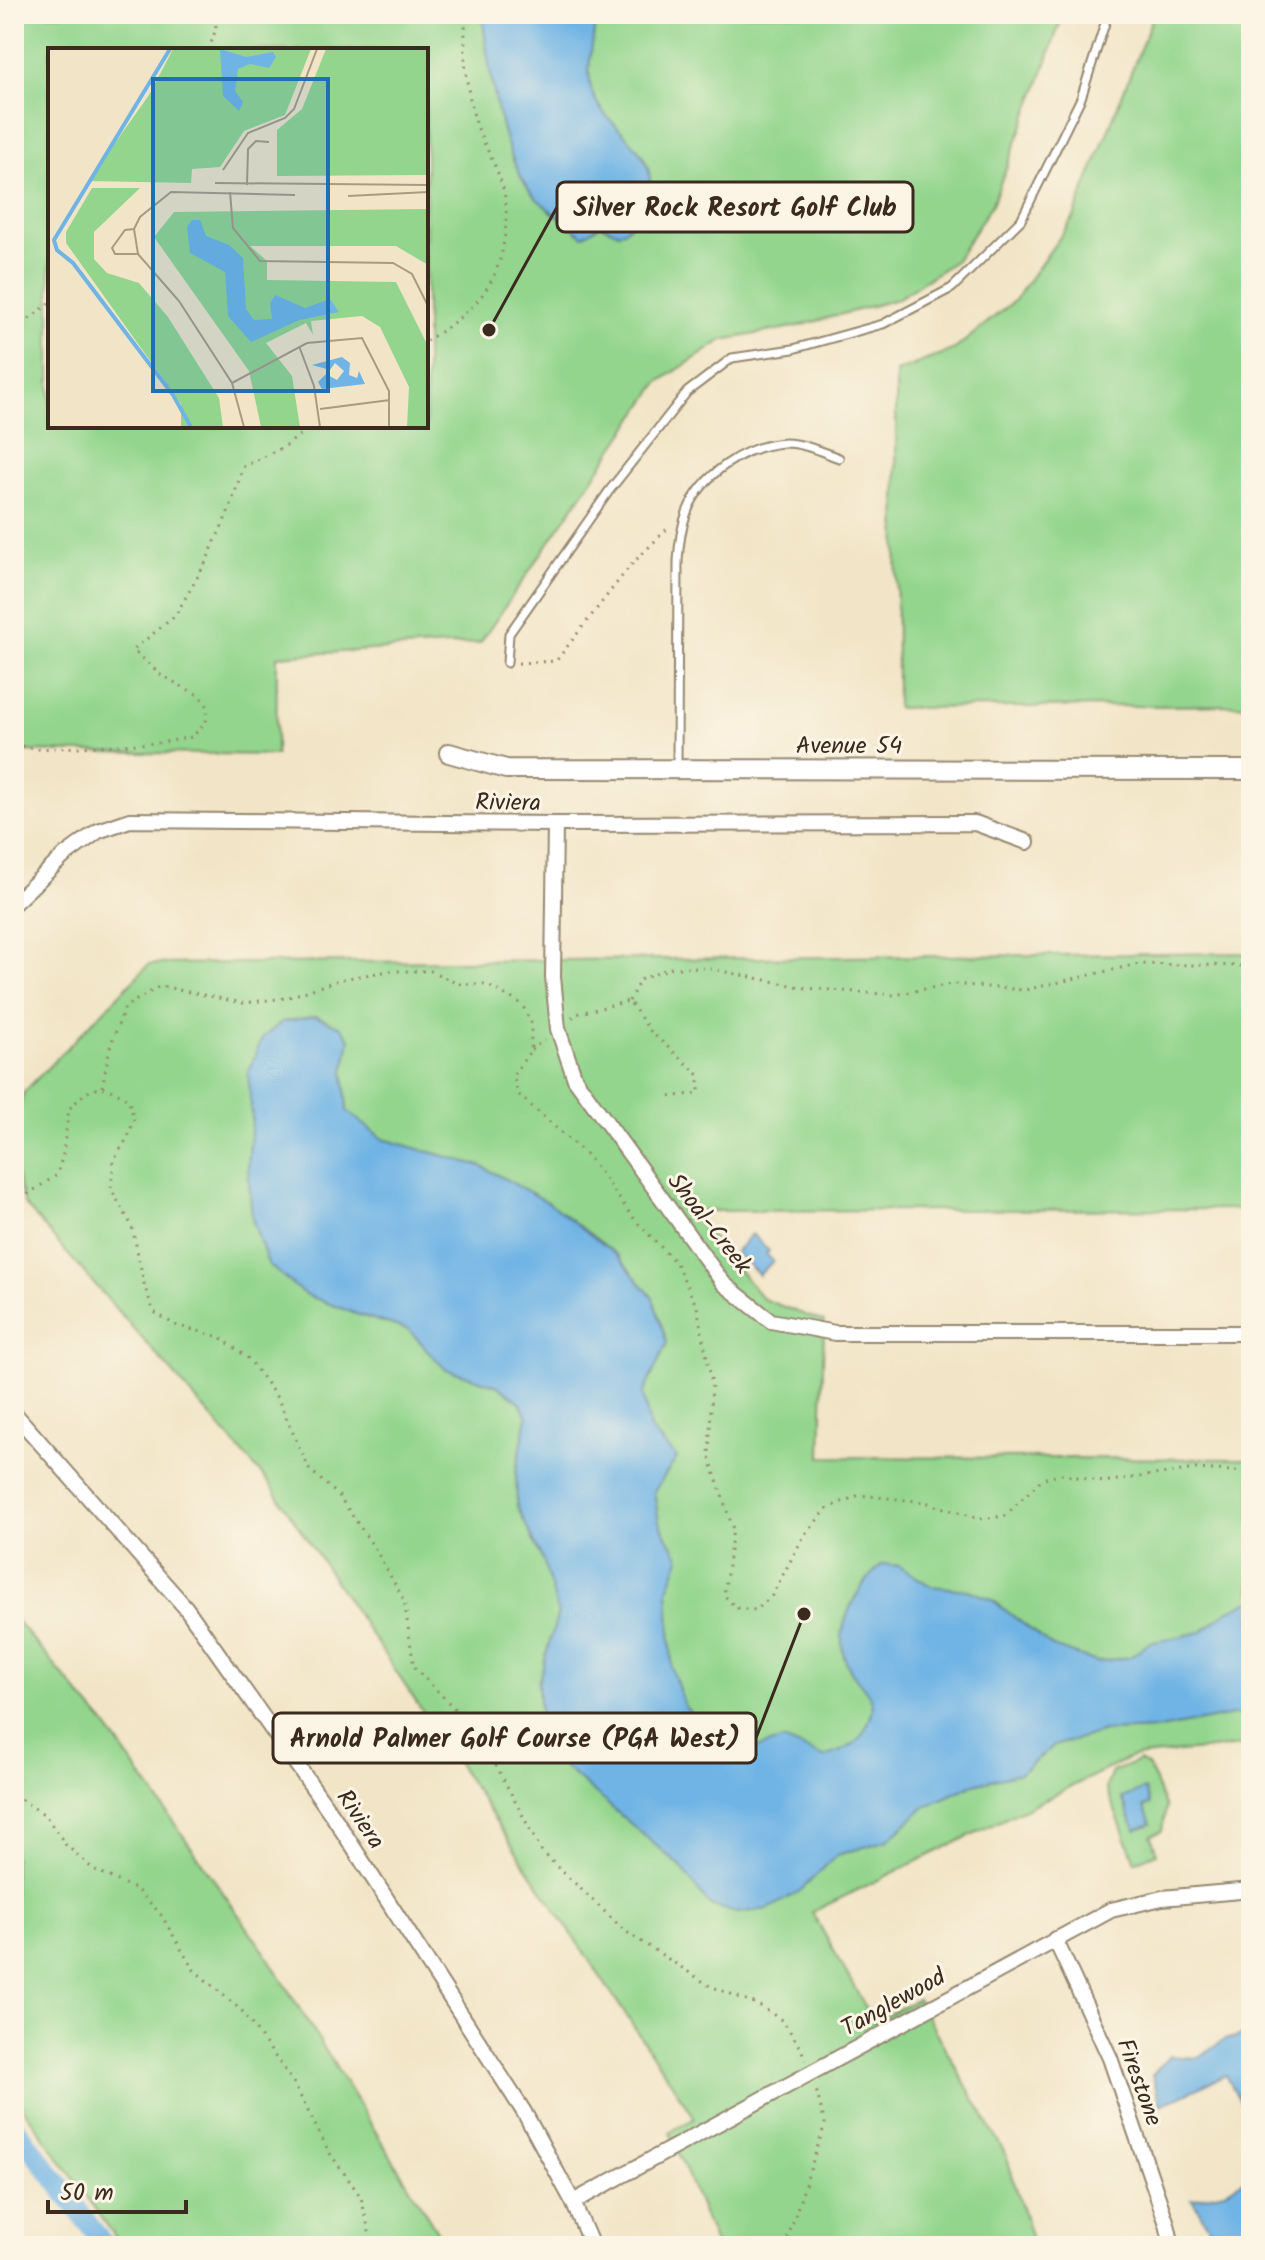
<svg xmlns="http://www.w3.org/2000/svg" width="1265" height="2260" font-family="Kalam,sans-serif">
  <rect width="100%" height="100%" fill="#fcf5e5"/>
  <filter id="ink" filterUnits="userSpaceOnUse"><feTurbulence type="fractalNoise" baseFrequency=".0125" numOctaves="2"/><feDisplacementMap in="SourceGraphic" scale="16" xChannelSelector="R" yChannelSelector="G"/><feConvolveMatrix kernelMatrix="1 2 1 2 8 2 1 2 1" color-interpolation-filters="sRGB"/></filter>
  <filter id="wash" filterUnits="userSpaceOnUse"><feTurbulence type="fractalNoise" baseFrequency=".006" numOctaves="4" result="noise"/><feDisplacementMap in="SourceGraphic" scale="32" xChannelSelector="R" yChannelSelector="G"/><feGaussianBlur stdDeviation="1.8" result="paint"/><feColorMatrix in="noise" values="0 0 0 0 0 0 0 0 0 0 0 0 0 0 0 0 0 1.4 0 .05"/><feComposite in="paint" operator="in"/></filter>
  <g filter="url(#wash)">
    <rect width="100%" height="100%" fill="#f2e5c7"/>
    <!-- green -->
    <path fill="#93d58d" stroke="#678056" stroke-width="2" fill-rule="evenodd" d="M26,14h1037l-24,70 -47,120 -36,56 -59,39 -98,27 -76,14 -64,42 -179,261 -203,13 -1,99 -262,-4v-716zM50,50h376v376h-376z
      M1154,14h97v691l-354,3 -1,-336 59,-23 60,-49 59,-83z
      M1251,953v256l-562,2 74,88 61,23 -3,135 430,2v286l-119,12 -320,155 62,110 43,-23 89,156 28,91h-318l-46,-114 25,-14 -425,-634 -246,-280 -10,-39v-39l10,-34 125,-128z
      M14,1618l91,106 161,230 180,292h-324l-108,-151z
      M1139,1761l10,6 17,41 -4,23 -11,5 6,17 -22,9 -29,-75 6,-15z"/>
    <!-- water -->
    <path fill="#6fb4e5" stroke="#556f82" stroke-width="2" d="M482,14h113c1,24 -10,50 -4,74 9,38 61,54 59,96 -1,27 -10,35 -31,49l-18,-8 -18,11c-16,-13 -34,-25 -48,-39 -35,-38 -47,-133 -53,-183z
      M316,1016l25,11 9,12 -6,33 3,39 36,28 98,27 67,36 69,53 36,43 14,45 -24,51 7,35 27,29 -23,33 5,31 21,36 -12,32 4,78 12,37 17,22 30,19 22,3 31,-9 40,17c24,-8 35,-11 45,-36 3,-8 6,-15 1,-24 -8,-14 -21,-23 -26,-41 -9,-32 15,-73 39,-92l16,2 32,20 37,4 23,9 62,48 44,15 33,-5 19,-14 52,-11 28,-22 22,-9v114h-19l-72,14 -56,2 -50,15 -34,27 -46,11 -48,22 -38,34 -51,15 -37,36 -32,18 -31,4 -28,-8 -29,-39 -123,-105 -17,-42 -2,-36 20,-70 -14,-50 -27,-57 -1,-34 11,-55 -7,-15 -24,-17 -51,-16 -36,-39 -53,-16 -52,-20 -36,-30 -16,-45 -4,-52 4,-48 -4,-46 14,-35 20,-16z
      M752,1234l17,17 -3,3 7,7 -14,14 -24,-23z
      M1145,1789l5,15 -6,3 7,17 -16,6 -13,-32z
      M1251,2033v79h-5l-20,-37 -65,30 -9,-30 17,-19 29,2 26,-18z
      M1251,2175v66l-33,2 -26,-44 32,-7z"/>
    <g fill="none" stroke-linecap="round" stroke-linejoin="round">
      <!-- canal -->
      <path stroke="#6fb4e5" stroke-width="20" d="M14,2125l91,121"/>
    </g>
  </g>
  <g filter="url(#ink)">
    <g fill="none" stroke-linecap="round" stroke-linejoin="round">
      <defs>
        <path id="service" d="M507,663l2,-29 100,-143 78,-99 45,-34 61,-9 90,-25 69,-36 69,-68 60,-122 27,-84
          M677,767l1,-206c1,-17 3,-33 9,-49 15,-38 58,-67 98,-69 18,0 37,9 54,15"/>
        <path id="minor" d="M555,824l-2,153 5,52 17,50 149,205 47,37 64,12h416
          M14,903l50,-47 34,-25 32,-11 425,4 420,-1 52,19
          M14,1413l172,195 147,208 191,296 49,90 19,44
          M1055,1939l55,119 57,166 5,22
          M573,2202l538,-292 51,-12 89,-8"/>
        <path id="tertiary" d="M449,753l57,16 745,1"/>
      </defs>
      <!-- service casing -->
      <use href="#service" stroke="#968872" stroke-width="11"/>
      <!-- minor casing -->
      <use href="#minor" stroke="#968872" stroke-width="18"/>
      <!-- tertiary casing -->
      <use href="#tertiary" stroke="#968872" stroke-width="22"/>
      <!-- path -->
      <path stroke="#968872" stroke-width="3" stroke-dasharray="2 6" stroke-linecap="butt" d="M209,50l7,-22 -1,-14
        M14,337l6,-11 30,-23
        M426,341c45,-28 73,-52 79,-108 2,-15 2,-33 -3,-48 -6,-21 -19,-41 -26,-62 -11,-36 -13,-72 -10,-109
        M518,663l38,-2 74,-95 38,-38
        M14,745l24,4 121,-6 33,-6 14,-15 2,-15 -8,-11 -39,-21 -28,-25 42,-34 30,-52 25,-56 13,-41 44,-22 24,-19
        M629,1001l11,-21 30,-12h36l100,20 88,7 57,-11 74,6 113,-26 113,2
        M572,1018l4,-4 53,-13 22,31 48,43v18l-32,4
        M531,1050l13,-10
        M102,1087l8,-40 15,-40 35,-21 83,17 43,-5 56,-19 47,-8h42l27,13h27l37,20 9,19v27l-18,25 5,19 70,62 47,64 41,43 21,44 15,77 -3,72 24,73 -9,66 12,13 20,2 15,-13 34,-63 23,-26 31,-13 66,7 55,17 25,-3 37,-37 20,-5 41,8 93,-13 55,3
        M14,1203l43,-28 6,-21 6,-45 16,-16 17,-6 18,7 9,8 5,17 -6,18 -14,22 -3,30 21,37 13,62 9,24 21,13 45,12 29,22 29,40 31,70 30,27 36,53 29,51 10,67 66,68 62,117 83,79 85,55 47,18 26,17 18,27 4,12
        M14,1795l31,20 21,30 27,24 44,21 23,23 33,56 49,42 50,69 37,72 32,45 9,39 6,10
        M785,2246l40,-122 -9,-35"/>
      <!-- service -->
      <use href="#service" stroke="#fff" stroke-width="7"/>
      <!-- minor -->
      <use href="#minor" stroke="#fff" stroke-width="14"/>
      <!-- tertiary -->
      <use href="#tertiary" stroke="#fff" stroke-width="18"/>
    </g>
  </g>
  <g text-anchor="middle" stroke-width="6" stroke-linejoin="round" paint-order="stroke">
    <!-- street labels -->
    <g font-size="24" fill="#3b2a1e" stroke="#fcf5e5">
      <text x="849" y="753">Avenue 54</text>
      <text transform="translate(508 802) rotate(1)" y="8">Riviera</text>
      <text transform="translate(710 1223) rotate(52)" y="8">Shoal-Creek</text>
      <text transform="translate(361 1819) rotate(56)" y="8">Riviera</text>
      <text transform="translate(893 2002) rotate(-29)" y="8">Tanglewood</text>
      <text transform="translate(1140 2082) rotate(70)" y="8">Firestone</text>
    </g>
  </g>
  <!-- overview -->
  <g transform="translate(48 48)">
    <rect width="380" height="380" fill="#f2e5c7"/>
    <path d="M125,1h138l-26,66 -41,16 -24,36 -28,2 -1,14 -103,-2 61,-86zM278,1h102v126l-151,1v-46l25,-21zM44,140h48l-46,44v27l13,14 32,10 29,34 51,81 4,29h-42v-23l-115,-161v-11zM380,161v56l-32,-19h-146l17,15v19l129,2 32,64v81h-21l2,-40 -29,-60 -18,-11 -51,5 2,14 -7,-12 -40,20 26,33 8,51h-39l-12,-56 -95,-134 20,-25z" fill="#93d58d"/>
    <path d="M172,1l26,8 27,-5 3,5 -7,11 -19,-4 -12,5 -3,22 8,11 -4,9 -16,-15zM144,172h8l6,16 23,9 14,13 3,51 8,11 18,-1 -2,-16 5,-8 30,13 25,-9 9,13 -40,8 -48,22 -23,-26 -3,-44 -35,-19 -3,-26zM294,309l8,6 -1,12 8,3 2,-7 6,13 -43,5 -4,-7 8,-8 11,6 7,-9 -9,-8 -5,7 -18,-5z" fill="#6fb4e5"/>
    <path fill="none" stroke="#6fb4e5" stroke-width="4" d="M122,1l-116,191 3,10 16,13 100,132 18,32"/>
    <path fill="none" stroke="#a99a83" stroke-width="2" d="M175,122l25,-37 37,-15 9,-9 23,-60M167,135l213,2M199,137l1,-36 8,-8 13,1M182,144l3,36 27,33 133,2 19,11 16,32M300,148l80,-4M86,181l-9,1 -13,18 3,6h23M251,298l15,40 6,41M184,335l75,-40 55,-5 27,53v36M272,361l70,-9M196,379l-12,-44 -53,-82 -41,-47 -4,-25 6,-12 31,-25 124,3"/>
    <path fill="#1f6fb2" fill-opacity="0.15" stroke="#1f6fb2" stroke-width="4" d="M105,31h175v312h-175z"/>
    <rect width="380" height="380" fill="none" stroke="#3b2a1e" stroke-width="4"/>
  </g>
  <!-- callouts -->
  <path fill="none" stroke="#3b2a1e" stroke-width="3" d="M489 330L557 207M804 1614L756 1738"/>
  <g fill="#3b2a1e" stroke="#fcf5e5" stroke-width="3">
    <circle cx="489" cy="330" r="8"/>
    <circle cx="804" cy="1614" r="8"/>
  </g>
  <g fill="#fcf5e5" stroke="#3b2a1e" stroke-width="3">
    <rect x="557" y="182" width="356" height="50" rx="8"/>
    <rect x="273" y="1713" width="483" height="50" rx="8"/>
  </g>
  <g font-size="26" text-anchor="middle" font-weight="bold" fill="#3b2a1e">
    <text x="735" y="216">Silver Rock Resort Golf Club</text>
    <text x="515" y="1747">Arnold Palmer Golf Course (PGA West)</text>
  </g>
  <!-- margin -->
  <rect width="1265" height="2260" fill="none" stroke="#fcf5e5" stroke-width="48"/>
  <!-- scale -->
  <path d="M48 2200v12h138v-12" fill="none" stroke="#3b2a1e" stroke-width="4"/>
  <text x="60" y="2200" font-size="24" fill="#3b2a1e" stroke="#fcf5e5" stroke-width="6" paint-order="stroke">50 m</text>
</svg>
